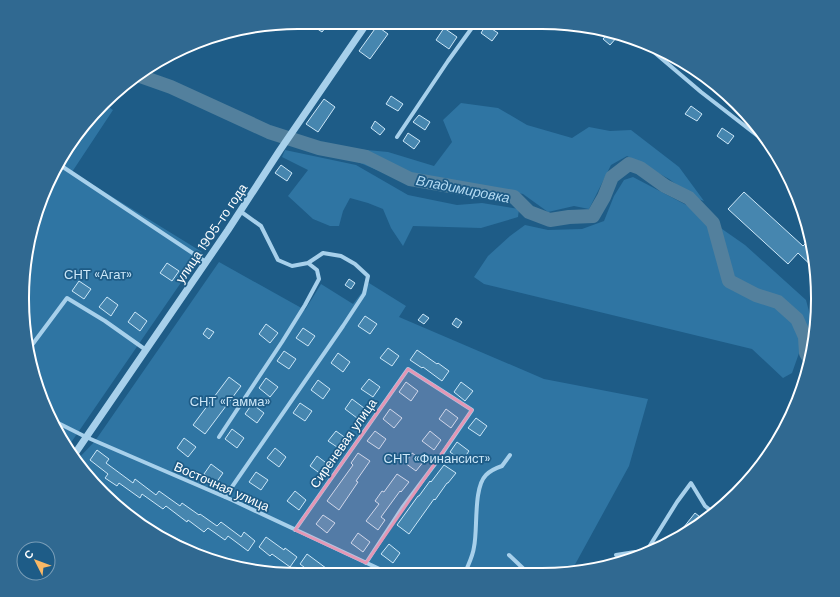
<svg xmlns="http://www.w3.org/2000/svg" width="840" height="597" font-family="'DM Sans',sans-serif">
  <rect width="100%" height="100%" fill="#1e5c87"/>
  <!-- green -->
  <path fill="#2f75a3" d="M461,103l37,5 29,17 45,13 17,-11 21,4 21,-1 48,37 25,34 -11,-4 -24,-18 -42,-23 -16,9 -22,44 -15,-3 -26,6 -25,-18 -29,-7 -51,5 -59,-19 -31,-13 3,-11 32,3 46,14 18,-24 -9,-22z
    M104,104l9,6 -41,62 130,80 -134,195 -18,-26 -26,-86v-73l19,-70 47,-76z
    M285,150l71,15 52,30 49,10 25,-2 37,6 -1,8 -37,11 -68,-2 -10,20 -12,-18 -8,-19 -15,-6 -18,-5 -7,13 -4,15h-9l-17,-7 -25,-23 20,-26 -26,-13z
    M633,177l59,31 53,37 61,55 5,19 -19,54 -9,5 -31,-29 -268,-65 -10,-7 14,-21 22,-20 15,-11 23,5 34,-1 22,-8 10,-25 10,-16z
    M219,262l86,48 16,-26 32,20 16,-21 37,23 -7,11 145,62 104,20 -19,67 -57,104 2,3 -293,1 -54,-8 -51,-19 -46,-29 -39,-37 -14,-21 18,-19z"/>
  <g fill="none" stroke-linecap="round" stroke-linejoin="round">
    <!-- river -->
    <path stroke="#53809d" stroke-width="14" d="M137,75l34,12 98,45 50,16 47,9 44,22 104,18 15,15 21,8 19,-3 24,-1 11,-19 8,-20 17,-13 11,4 25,18 24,12 24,25 16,58 27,14 22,7 19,17 8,18 1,16 4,7"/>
  </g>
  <!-- building -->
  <path fill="#4686af" stroke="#cce7f8" d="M307,22h11l11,1 -7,9z
    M486,25l12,8 -6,8 -11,-8z
    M377,26l11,8 -18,25 -11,-8z
    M444,28l13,9 -8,12 -13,-9z
    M609,32l9,4 -8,9 -7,-6z
    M391,96l12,8 -5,7 -12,-7z
    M324,99l11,8 -17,25 -12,-8z
    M691,106l11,8 -5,7 -12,-7z
    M419,115l11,7 -5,8 -12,-8z
    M375,121l10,8 -5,6 -9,-7z
    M722,128l12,8 -6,8 -11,-8z
    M408,133l12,8 -6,8 -11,-8z
    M281,165l11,8 -5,8 -12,-8z
    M744,192l59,54 3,-3 6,5 4,14v8l-18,-17 -10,11 -60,-55z
    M167,263l12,8 -7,10 -12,-8z
    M349,279l6,4 -4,6 -6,-4z
    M79,281l12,8 -7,10 -12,-8z
    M107,297l11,8 -7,11 -12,-9z
    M135,312l12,9 -7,10 -12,-9z
    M423,314l6,4 -5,6 -6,-4z
    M365,316l12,8 -7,10 -12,-8z
    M456,318l6,4 -4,6 -6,-4z
    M266,324l12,9 -8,10 -11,-9z
    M207,328l7,4 -5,7 -6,-5z
    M303,328l12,8 -7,10 -12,-8z
    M388,348l11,8 -7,10 -12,-8z
    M417,350l20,14 1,-1 11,8 -7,10 -19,-14 -1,1 -12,-8z
    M284,351l12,8 -7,10 -12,-8z
    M338,353l12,9 -7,10 -12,-9z
    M229,377l12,9 -36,48 -12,-9z
    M266,378l12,9 -8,10 -11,-9z
    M369,379l11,8 -7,10 -12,-8z
    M318,380l12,9 -7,10 -12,-9z
    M406,382l12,9 -7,10 -12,-9z
    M461,382l12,9 -8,10 -11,-9z
    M352,399l12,9 -7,10 -12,-9z
    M300,403l12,8 -7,10 -12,-8z
    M252,404l12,9 -7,10 -12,-9z
    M390,409l12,9 -8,10 -11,-9z
    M446,409l12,9 -7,10 -12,-9z
    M476,418l11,8 -7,10 -12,-8z
    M232,429l12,9 -7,10 -12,-9z
    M336,431l11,8 -7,10 -12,-8z
    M375,431l11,8 -7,10 -12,-8z
    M430,431l11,9 -7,10 -12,-9z
    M184,438l12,9 -8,10 -11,-9z
    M457,442l12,9 -7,10 -12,-9z
    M275,448l11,9 -7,10 -12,-9z
    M97,450l12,9 -3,4 27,20 2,-4 21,16 3,-4 21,15 2,-3 17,12 1,-1 17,12 4,-4 20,15 3,-5 11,9 -7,10 -20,-15 -3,4 -17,-12 -4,4 -16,-12 -1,2 -21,-16 -3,3 -21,-15 -2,4 -21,-15 -2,3 -12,-8 3,-4 -18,-14z
    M358,453l12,8 -14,20 2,1 -19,28 -12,-9 26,-36 -2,-2z
    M412,453l12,8 -8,10 -11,-8z
    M317,456l12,9 -7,10 -12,-9z
    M211,464l12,9 -7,10 -12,-9z
    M444,465l12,8 -8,10h-1l-12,17 -1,-1 -25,35 -12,-9 21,-29h1l11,-15 1,1z
    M256,472l12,8 -7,10 -12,-8z
    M397,474l12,8 -8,10 -1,-1 -19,26 4,3 -7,10 -12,-9 13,-17 -4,-3 7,-10 2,1z
    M295,491l11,9 -7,10 -12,-9z
    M695,513l9,7 -28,18v-1z
    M323,515l12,8 -8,10 -11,-9z
    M358,533l12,9 -7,10 -12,-9z
    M266,537l18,13 1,-2 12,9 -7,10 -18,-13 -2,2 -11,-9z
    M389,544l11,9 -7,10 -12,-9z
    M307,554l27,20h-21l-13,-10z"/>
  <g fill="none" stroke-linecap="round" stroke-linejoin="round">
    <!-- minor -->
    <path stroke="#a7d0eb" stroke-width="4" d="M648,47l53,45 62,48 4,1
      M397,137l51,-76 26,-36
      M60,165l146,97
      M29,349l38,-51 38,23 41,29
      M50,419l36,18 146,63 154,72 8,2
      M219,437l63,-95 23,-37 14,-26 -2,-9 -9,-7
      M225,497l118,-171 21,-32 4,-18 -13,-12 -14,-8 -18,-3 -15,10 -16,3 -14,-6 -17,-34 -21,-15
      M127,515l98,50
      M295,530l113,-161 64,41 -37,54 -33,44 -36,55
      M649,551v-4l28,-45 14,-19 14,23 9,7
      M509,555l19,18
      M616,555l19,-3h10
      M465,573c3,-8 8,-17 9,-26 4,-18 -1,-59 12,-72 5,-5 10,-7 16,-9l8,-11"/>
    <!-- tertiary -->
    <path stroke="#a7d0eb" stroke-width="7" d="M74,455l154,-225 52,-80 87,-127"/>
  </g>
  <!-- marked area -->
  <path fill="#e497b5" fill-opacity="0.2" stroke="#e497b5" stroke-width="3" stroke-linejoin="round" d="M408,369l64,41 -106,153 -71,-33z"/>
  <g text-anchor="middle" stroke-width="3.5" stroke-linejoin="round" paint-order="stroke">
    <!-- street labels -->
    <g font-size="13" fill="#fff" stroke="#1e5c87">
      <text transform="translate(211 233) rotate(-56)" y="5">улица 1905-го года</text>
      <text transform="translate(343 443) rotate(-55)" y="5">Сиреневая улица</text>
      <text transform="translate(222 486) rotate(24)" y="5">Восточная улица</text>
    </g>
    <!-- park labels -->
    <g font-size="13" fill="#cce7f8" stroke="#1e5c87">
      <text x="98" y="279">СНТ «Агат»</text>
      <text x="230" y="406">СНТ «Гамма»</text>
      <text x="437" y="463">СНТ «Финансист»</text>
    </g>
    <!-- water labels -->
    <g font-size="14" font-style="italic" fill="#b3daf2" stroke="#1e5c87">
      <text transform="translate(463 189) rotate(11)" y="5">Владимировка</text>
    </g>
  </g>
  <!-- crop -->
  <path d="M0 0H840V597H0ZM298 29H542A269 269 0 0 1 811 298V299A269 269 0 0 1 542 568H298A269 269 0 0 1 29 299V298A269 269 0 0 1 298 29Z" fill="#306991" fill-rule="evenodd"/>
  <path fill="none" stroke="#fff" stroke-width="2" d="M298 29H542A269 269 0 0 1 811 298V299A269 269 0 0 1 542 568H298A269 269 0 0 1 29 299V298A269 269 0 0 1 298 29Z"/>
  <!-- north arrow -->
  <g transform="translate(36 561) rotate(312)"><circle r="19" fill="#1e5c87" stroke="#789db7"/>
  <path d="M0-3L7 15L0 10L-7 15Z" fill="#f9b866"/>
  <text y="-6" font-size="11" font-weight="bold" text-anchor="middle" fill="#ffffff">С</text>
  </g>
</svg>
